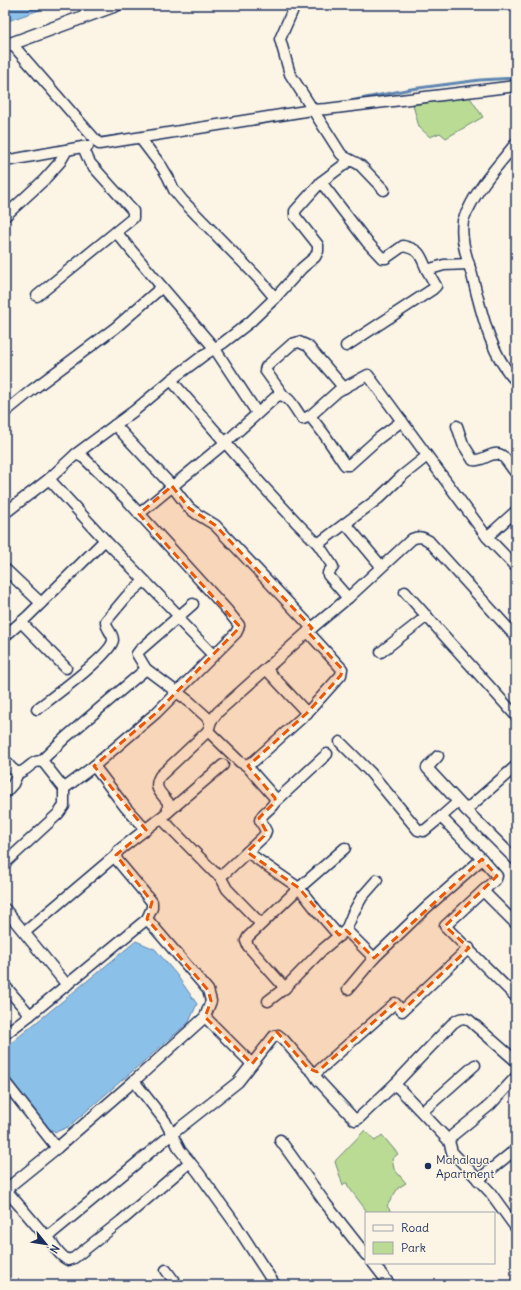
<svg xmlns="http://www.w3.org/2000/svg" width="521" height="1290" viewBox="0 0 521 1290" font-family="Delius,sans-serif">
  <rect width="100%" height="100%" fill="#fcf5e5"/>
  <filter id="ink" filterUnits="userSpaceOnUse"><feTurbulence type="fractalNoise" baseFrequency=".025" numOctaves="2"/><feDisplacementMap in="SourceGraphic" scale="8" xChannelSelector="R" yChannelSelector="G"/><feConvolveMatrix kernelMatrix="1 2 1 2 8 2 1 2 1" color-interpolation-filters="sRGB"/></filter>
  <g filter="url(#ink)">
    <g fill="#badb94" stroke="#6a8579">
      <polygon points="469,96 483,117 446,138 440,133 430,137 419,127 413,105"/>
      <polygon points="365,1130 375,1141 382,1135 398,1154 392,1159 394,1169 406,1183 398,1188 387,1206 392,1213 368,1213 348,1186 347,1183 345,1183 343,1185 335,1162 336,1160"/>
    </g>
    <g fill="#8bc0e8" stroke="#5e86b1">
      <polygon points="5,5 54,5 5,22"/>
      <polygon points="136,941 155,949 176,974 197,1004 189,1022 68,1127 56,1132 40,1124 5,1079 5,1048"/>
    </g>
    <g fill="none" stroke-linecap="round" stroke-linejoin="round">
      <g stroke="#5e86b1" stroke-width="3">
        <polyline points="340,103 411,89 480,80 516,78"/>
        <polyline points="102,138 123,135"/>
        <polyline points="73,144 87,141"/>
      </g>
      <g stroke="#1b2f5e" stroke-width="13">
        <g id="minor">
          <path d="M295,5L280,39L290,74L341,154C348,161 354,160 361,166L384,190"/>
          <polyline points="12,44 99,144 312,110 327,109 516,86"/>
          <path d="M516,143C499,165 480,184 468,210C466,213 464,217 463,221C460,239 467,258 472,275C481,310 490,355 516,381"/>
          <polyline points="5,161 88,146"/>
          <path d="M321,182L367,242L382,258H386L403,246C421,250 420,255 427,270"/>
          <polyline points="5,216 44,180 60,162 67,150"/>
          <polyline points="116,232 162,287"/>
          <polyline points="37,296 133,218 133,211 90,163 83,147"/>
          <polyline points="275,298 302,268 315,257 318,251 318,245 295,216 295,211 321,182 349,161"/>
          <polyline points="346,346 433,289 436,286 427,270 444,265 469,264"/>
          <polyline points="171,380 262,485 298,524 318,544 332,565 333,567 328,573 328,575 348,598"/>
          <polyline points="283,395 265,370 266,367 292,344 299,342 308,346 344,388"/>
          <polyline points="5,412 32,390 115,328 162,287 215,349 257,413"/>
          <polyline points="310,416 338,391 368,375 487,537 516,567"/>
          <polyline points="115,425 172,486 189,508 197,514 215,525 312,628"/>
          <path d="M457,426L463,444L473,460C483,462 492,450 501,455C507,459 511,468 516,473"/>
          <polyline points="76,454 134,411 171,380 204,355 223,343 250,322 275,298 260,280 183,201 174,190 168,177 162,167 140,138"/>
          <polyline points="49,479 105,540"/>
          <path d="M5,513L49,479L76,454L84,458L126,499L227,610L239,625L238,629L236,633L156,713L94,766L66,787L62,786L44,763C32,755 25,779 14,770C10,768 8,763 5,760"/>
          <path d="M139,514L226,442L278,395C291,395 295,411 303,419L310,416L324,434L343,462L345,465H349L379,438L402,421"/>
          <polyline points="346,524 381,566"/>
          <polyline points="487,537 516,511"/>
          <polyline points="318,544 379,498 402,476 427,456"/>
          <polyline points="5,569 41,603"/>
          <polyline points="405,592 516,716"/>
          <polyline points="193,604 140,650 137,654 146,669 190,702 211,721"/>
          <polyline points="177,618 213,655"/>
          <polyline points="21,622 66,668"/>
          <polyline points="5,636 27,617 105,540 179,616"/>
          <polyline points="381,652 427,616"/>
          <polyline points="266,669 307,713"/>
          <path d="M37,709C50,699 112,654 113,640C113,633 105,628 106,621L127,596L144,581"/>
          <polyline points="208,731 240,762 246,765 254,761 307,713 341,675 342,669 308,632"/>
          <polyline points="340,742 370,772 418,830 424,831 441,817 482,859 426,908 374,958 348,989"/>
          <polyline points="438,756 427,768 466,810"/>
          <polyline points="41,761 66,737 146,669"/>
          <polyline points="94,766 126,808 146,830"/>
          <polyline points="516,766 466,810 516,860"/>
          <polyline points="5,793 13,784 18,773"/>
          <polyline points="275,802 327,754"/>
          <polyline points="168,812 223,765"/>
          <polyline points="441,817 458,802"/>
          <path d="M161,818L214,872L220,876L226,872L264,836L266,831L260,820C263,810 275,809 275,798L246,765"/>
          <polyline points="345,848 299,888 248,937 246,941 248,946 285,988 322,950 346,930 353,913 362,897 377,880"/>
          <polyline points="247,852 299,888 318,912 339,936"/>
          <polyline points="482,859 497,876 496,879 483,891"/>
          <polyline points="5,863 58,814 64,806 64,787"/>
          <polyline points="220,876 227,889 261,924"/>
          <polyline points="5,909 67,985"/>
          <path d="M147,919L152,908V902L117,860L116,855L118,851L168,812V802C160,792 153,788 160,776L208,731L211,721L218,712L312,628L348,598L412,539C419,536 423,537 429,541L516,637"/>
          <polyline points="516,924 483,891 445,926 516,997"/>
          <polyline points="346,930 374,958"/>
          <polyline points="25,932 116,855"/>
          <polyline points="5,986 30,1015"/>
          <polyline points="268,1001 285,988"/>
          <polyline points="205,1017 252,1064"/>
          <polyline points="5,1034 30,1015 147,919 208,990 211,1001 205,1017 134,1081"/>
          <path d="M313,1072L318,1080L355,1120L358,1119L395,1084L452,1024C458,1019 463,1016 469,1020L516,1061"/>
          <polyline points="516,1077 490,1105 453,1135 449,1141 452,1152 490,1192 516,1228"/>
          <polyline points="5,1082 57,1148"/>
          <polyline points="395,1084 449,1141"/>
          <polyline points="422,1112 475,1065"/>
          <polyline points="280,1140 326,1204 366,1255"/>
          <polyline points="478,1180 516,1149"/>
          <polyline points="5,1190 57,1148 134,1081 165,1121 180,1150 198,1172 234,1222 275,1285"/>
          <polyline points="6,1190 42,1232 47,1235 52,1233 172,1134 238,1082 274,1036 278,1035 283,1039 308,1068 313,1072 317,1072 395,1003 402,1011 469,948"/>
          <path d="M47,1235C53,1244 58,1255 68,1260L74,1258L121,1221L190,1162"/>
          <polyline points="373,1263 390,1285"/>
          <polyline points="166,1270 177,1285"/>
        </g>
      </g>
      <g stroke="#1b2f5e" stroke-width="15">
        <polyline id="tertiary" points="5,46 116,5"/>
      </g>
      <use href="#minor" stroke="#fcf5e5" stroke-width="10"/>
      <use href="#tertiary" stroke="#fcf5e5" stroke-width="12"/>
    </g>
  </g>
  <path fill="#e8590c" fill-opacity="0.2" stroke="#e8590c" stroke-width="3" stroke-dasharray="8 5" stroke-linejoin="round" d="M172,486L189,508L215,525L312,628L308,632L342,669L341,675L307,713L248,766L275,798V802L259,818L266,831L264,836L247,852L299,888L339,935L346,930L374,958L482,859L497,876L445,926L469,948L402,1011L395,1003L317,1072L308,1068L277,1032L252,1064L205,1017L211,1001L208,990L147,919L152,902L116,855L146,830L94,766L156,713L240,627L139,514Z"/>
  <circle fill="#1b2f5e" stroke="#fcf5e5" stroke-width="1.5" cx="428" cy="1166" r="4"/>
  <g text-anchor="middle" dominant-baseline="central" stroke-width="3" stroke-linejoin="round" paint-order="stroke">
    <g font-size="12" fill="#1b2f5e" stroke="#fcf5e5" text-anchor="start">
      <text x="436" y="1159">Mahalaya<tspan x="436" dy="14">Apartment</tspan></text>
    </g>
  </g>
  <rect width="521" height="1290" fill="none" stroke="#fcf5e5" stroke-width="20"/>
  <rect x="10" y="10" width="501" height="1270" fill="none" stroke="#1b2f5e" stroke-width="1.5" filter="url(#ink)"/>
  <rect x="365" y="1212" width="130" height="52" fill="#fcf5e5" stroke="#a2a6af"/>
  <rect x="373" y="1225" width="20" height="6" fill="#fcf5e5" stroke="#a2a6af"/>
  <text x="401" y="1232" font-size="12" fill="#1b2f5e">Road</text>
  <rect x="373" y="1242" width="20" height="12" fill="#badb94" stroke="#a2a6af"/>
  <text x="401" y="1252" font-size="12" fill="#1b2f5e">Park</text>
  <g transform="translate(46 1244) rotate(120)" stroke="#fcf5e5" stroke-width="3" paint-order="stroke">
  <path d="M0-3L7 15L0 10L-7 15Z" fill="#1b2f5e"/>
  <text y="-6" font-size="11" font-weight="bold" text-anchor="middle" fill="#1b2f5e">N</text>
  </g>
</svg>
